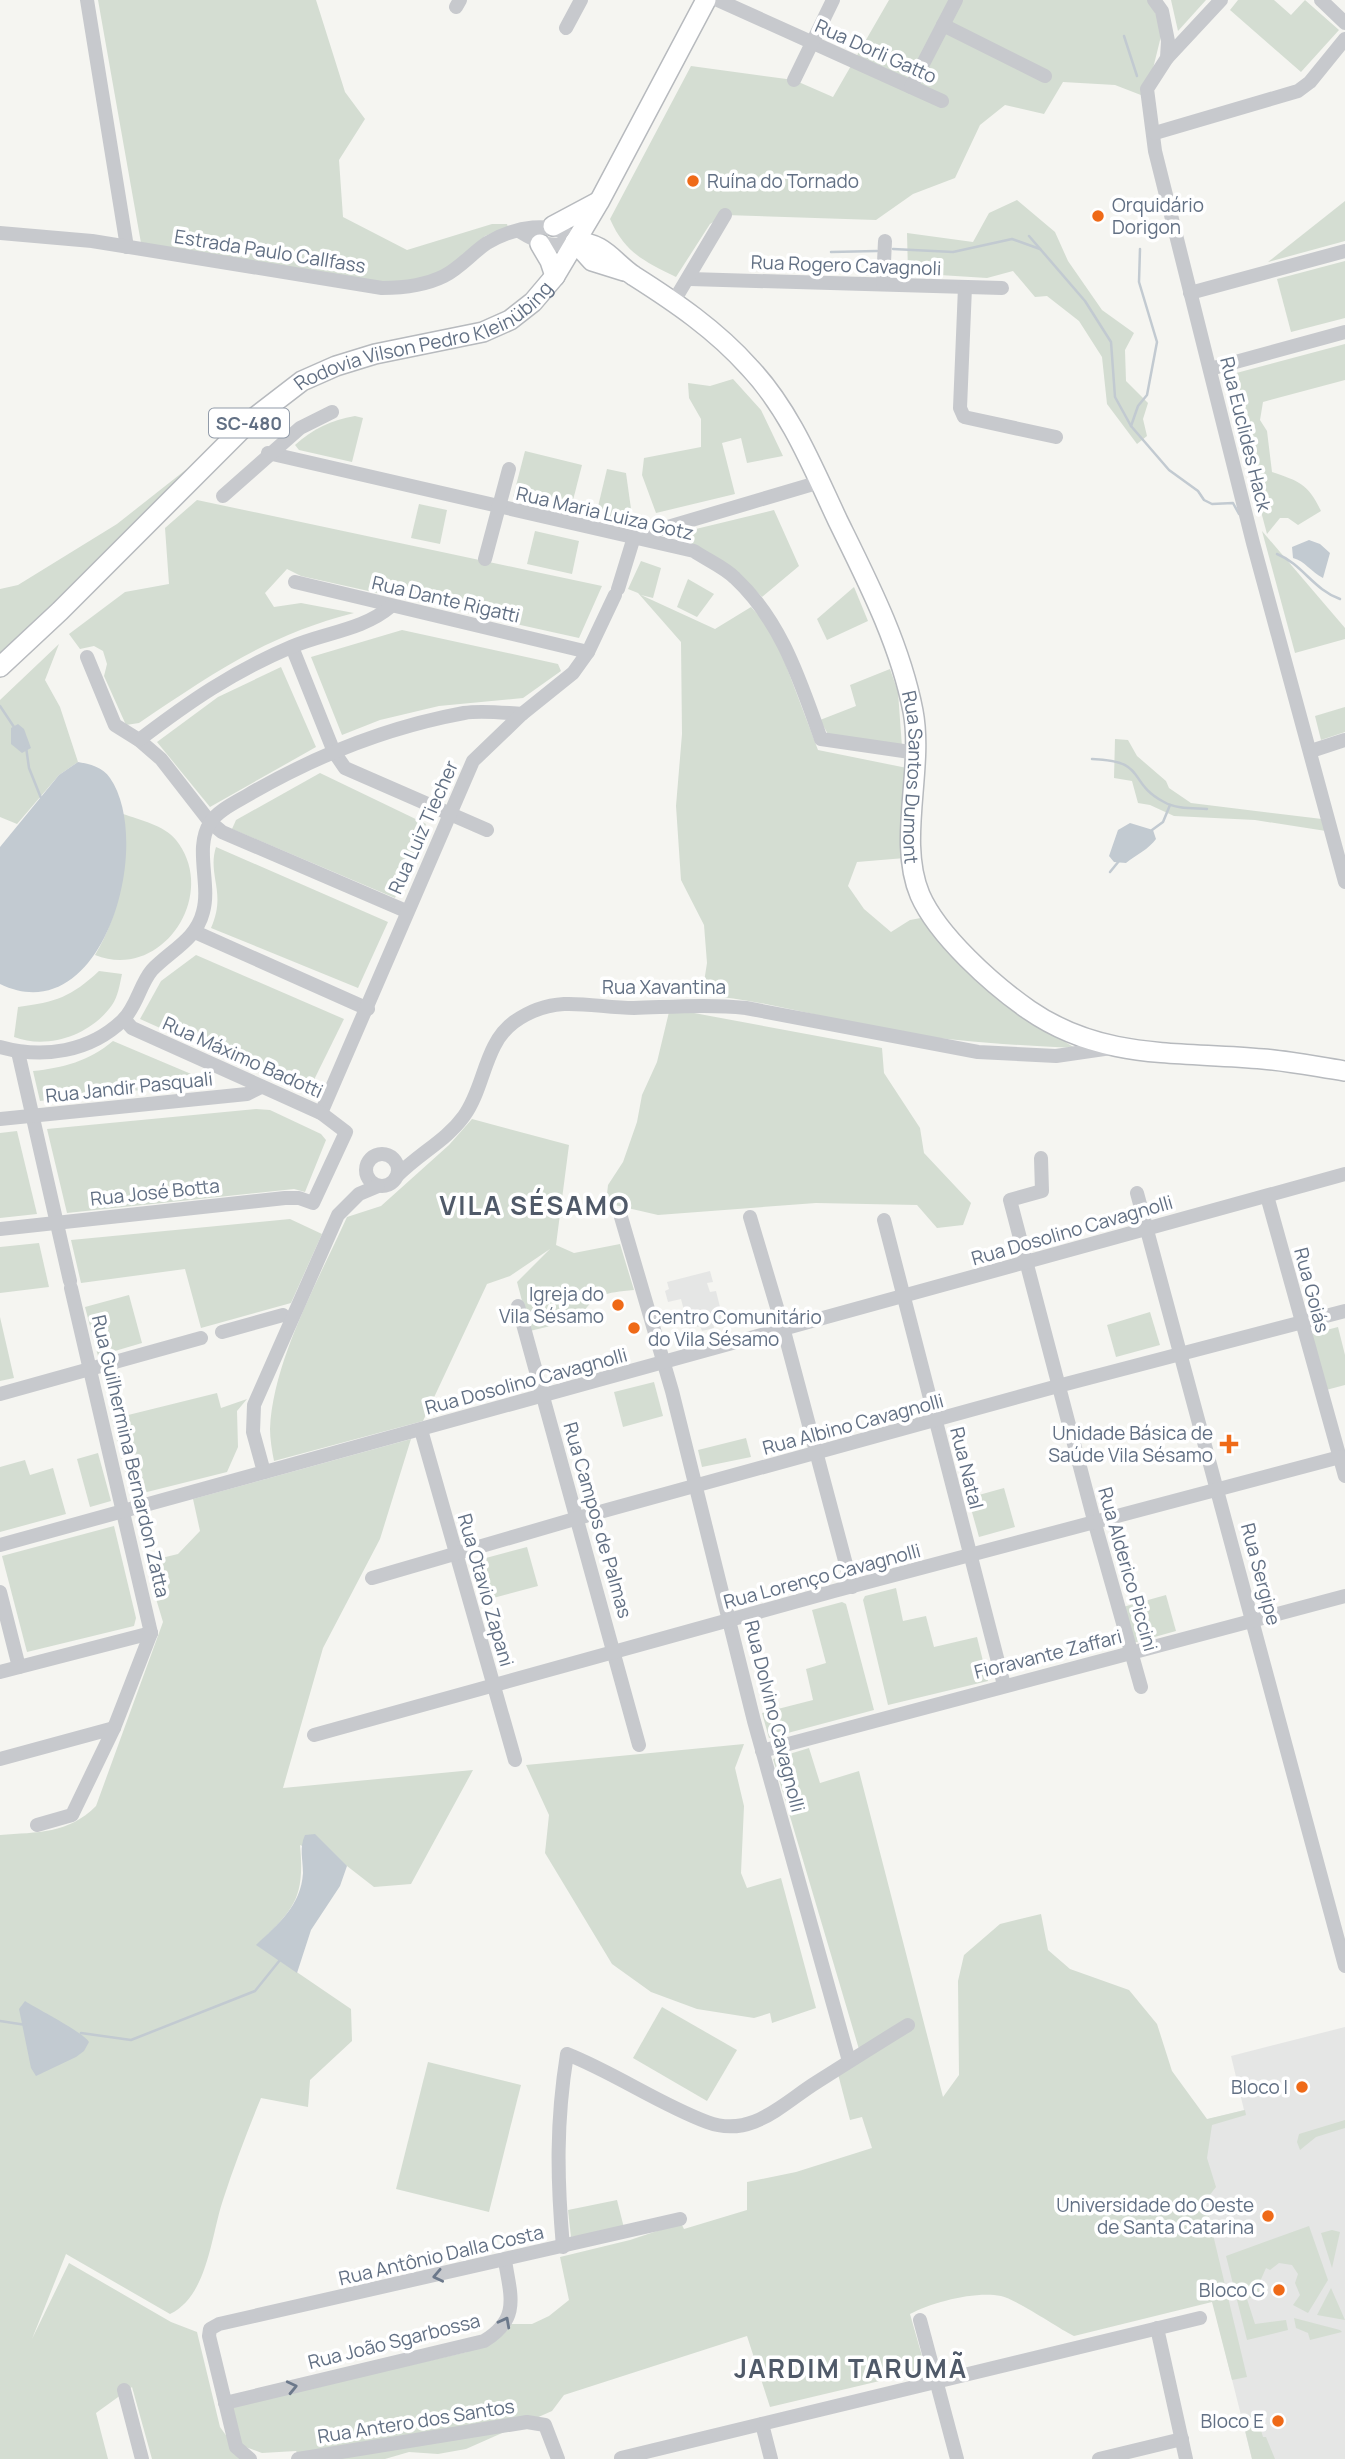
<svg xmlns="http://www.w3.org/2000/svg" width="1345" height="2459" viewBox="0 0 1345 2459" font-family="Manrope,sans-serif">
  <rect width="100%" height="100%" fill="#f5f5f1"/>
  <g fill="#e5e6e5">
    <polygon points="710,1271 713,1282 707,1283 710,1292 716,1291 723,1319 713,1322 714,1328 702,1331 700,1326 689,1329 681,1299 668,1302 665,1291 669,1289 667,1282"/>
    <polygon points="1345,2027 1345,2459 1252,2459 1169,2129 1244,2110 1231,2056"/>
  </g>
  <g fill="#d4ddd2">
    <polygon points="98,0 316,0 345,92 365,119 339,160 343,217 407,250 492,224 507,224 508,227 485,236 445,272 403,283 365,280 141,243"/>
    <path d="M889,0H1149L1163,28L1146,97L1115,85L1063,82L1044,114L1005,105L980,125L955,178L913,194L876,220L725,215L710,224L676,277C644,261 625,253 610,219L691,66L794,80L833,97Z"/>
    <polygon points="1171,0 1206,0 1178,31"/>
    <polygon points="1238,0 1274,0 1291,15 1305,0 1339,30 1301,72 1230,10"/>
    <polygon points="1017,200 1055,232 1068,261 1102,310 1134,333 1125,350 1126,381 1148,403 1143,419 1147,436 1137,444 1107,404 1102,357 1079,321 1047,296 1035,297 1013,271 987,278 908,273 907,233 973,242 989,213"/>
    <polygon points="1345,201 1345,241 1268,262"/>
    <polygon points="1345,261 1345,318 1291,332 1277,279"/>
    <path d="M1345,344V380L1263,402L1260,420L1267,431L1272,472C1298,481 1308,483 1321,511L1298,525L1288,518H1280L1267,534L1225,376Z"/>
    <polygon points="733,379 761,410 783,456 747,463 741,438 722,443 735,494 656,513 642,475 644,458 701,447 701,419 689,398 688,383 710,386"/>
    <path d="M355,416L363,418L352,462L299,450L295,445C313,429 331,420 355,416Z"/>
    <polygon points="525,451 582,465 570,512 513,497"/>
    <polygon points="202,457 0,657 0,589 18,585 117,524"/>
    <polygon points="607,469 626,473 633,523 596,515"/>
    <path d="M197,500L602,586L579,638L301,576L287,569L265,593L274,607L301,603L354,613C267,635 212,674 139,723L126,725L104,676L107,664L103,651L94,646L80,649L69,634L125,592L169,584L165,528Z"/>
    <polygon points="419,504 447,510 440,544 411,538"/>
    <path d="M774,510L799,566L762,597C736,569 707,549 671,535Z"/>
    <polygon points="535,531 579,541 572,574 527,564"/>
    <polygon points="1262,531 1345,628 1345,639 1295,653"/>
    <path d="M641,561L661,568L653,598L641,595L715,629L751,607L773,631L818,750L907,768L905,858L857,862L848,886L864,909L891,932L910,920L926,917L1046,1030L1075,1048C1015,1045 956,1042 898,1032C832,1021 768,1000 702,995L707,963L704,925L681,880L676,806L682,734L681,642L638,593L628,589Z"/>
    <polygon points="688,579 714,594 697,617 677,607"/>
    <polygon points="854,587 868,621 827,640 817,619"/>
    <polygon points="402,630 558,664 561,671 523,698 439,706 380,720 342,735 311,657"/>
    <polygon points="59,644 45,680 60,707 78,762 59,775 17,824 0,817 0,700"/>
    <polygon points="281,667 316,747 210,807 157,742 218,697"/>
    <polygon points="890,669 898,692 902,747 829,736 820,720 856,706 850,685"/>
    <polygon points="1345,707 1345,732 1321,740 1315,716"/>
    <polygon points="1115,739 1128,740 1137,756 1166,781 1169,788 1191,803 1322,819 1326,831 1255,820 1174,816 1150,805 1138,803 1132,781 1114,778"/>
    <polygon points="320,773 426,824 395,898 232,829 236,820"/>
    <path d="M123,814C140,820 164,825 176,840C220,895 161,982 95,955C120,914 129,862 123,814Z"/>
    <path d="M216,847L388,922L358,988L211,928C227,892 207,876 216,847Z"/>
    <polygon points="196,955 344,1019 307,1094 140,1019 161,981"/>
    <path d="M99,971L122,974C120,983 118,997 112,1005C91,1035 48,1050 14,1037L18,1007C56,1002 71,997 99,971Z"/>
    <polygon points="669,1012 694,1013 882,1048 884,1073 920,1128 924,1153 971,1203 963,1225 937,1228 917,1205 816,1203 658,1215 606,1203 608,1185 623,1162 637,1122 642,1095 657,1062"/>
    <path d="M113,1041L203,1079L206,1083L40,1101L33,1071C63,1068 89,1061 113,1041Z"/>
    <polygon points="256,1109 270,1110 321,1134 326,1140 305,1192 294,1189 67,1213 47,1129"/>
    <path d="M472,1119L569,1145L556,1245L574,1253L620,1244L634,1290C605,1293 594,1293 579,1319L530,1331L517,1282L550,1249L510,1276L487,1284L423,1421L274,1461C272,1451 270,1439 270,1429C273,1360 319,1279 347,1217L381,1206L449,1145Z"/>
    <polygon points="17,1131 37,1214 0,1218 0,1133"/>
    <polygon points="290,1219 322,1234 291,1303 201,1328 185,1269 81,1283 71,1240"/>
    <polygon points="39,1243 49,1287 0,1293 0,1247"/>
    <polygon points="129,1295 142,1343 98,1356 85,1307"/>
    <polygon points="1150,1312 1160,1345 1116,1357 1107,1325"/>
    <polygon points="0,1317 14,1378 0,1381"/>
    <polygon points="1338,1327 1345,1355 1345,1385 1326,1390 1311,1334"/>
    <polygon points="654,1382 663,1416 623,1427 614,1392"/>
    <polygon points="217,1393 221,1408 247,1399 237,1411 238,1447 227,1472 131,1496 112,1419"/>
    <polygon points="746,1438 751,1457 702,1467 698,1450"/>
    <path d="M411,1439L380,1539L323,1648L283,1788L473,1770L411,1884L374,1887L347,1866L300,1845C305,1899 294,1909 257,1945L351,2009L352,2041L310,2080L308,2107L261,2098C247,2132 234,2166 223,2200C211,2235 208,2296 170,2314L66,2254L32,2339L69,2263L171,2322L197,2332L220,2427L243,2459H152L132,2387L96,2413L108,2459H0V1835C38,1832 68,1834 96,1806L163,1622L145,1562L178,1554L200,1531L193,1499Z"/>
    <polygon points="98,1453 111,1501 90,1507 77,1459"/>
    <polygon points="25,1460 30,1475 53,1468 66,1514 0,1532 0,1467"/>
    <polygon points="1004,1488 1015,1527 979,1537 968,1498"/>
    <polygon points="114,1526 136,1618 134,1626 27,1652 2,1556"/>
    <polygon points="527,1547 538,1586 482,1601 471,1562"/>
    <polygon points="896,1588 903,1621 926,1616 934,1647 977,1637 988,1681 888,1705 863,1600 865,1596"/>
    <polygon points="1166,1595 1176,1631 1133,1643 1123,1607"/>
    <polygon points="842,1602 846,1604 874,1710 769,1738 762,1713 813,1700 806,1669 826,1663 812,1610"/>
    <polygon points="744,1744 735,1768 744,1806 741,1873 747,1888 781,1878 816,2008 772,2023 770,2013 754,2018 697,2009 651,1992 612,1964 545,1853 549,1815 526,1765"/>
    <path d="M809,1748L820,1783L859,1771L943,2097L959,2075L958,1981L964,1955L1000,1924L1041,1914L1048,1950L1070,1969L1129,1990L1157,2024L1172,2071L1207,2119L1245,2110L1246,2115L1212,2125L1207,2158L1216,2187L1205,2201L1247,2377L1232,2380L1212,2302L1074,2336C1058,2328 1016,2299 1001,2296C975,2291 933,2302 910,2314L926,2370L770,2407L747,2336L564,2395L552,2411L466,2449L438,2454L409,2452L385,2459H301L296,2451L262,2453L240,2445L224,2408L467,2352L508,2324H532L549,2316L569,2300L560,2257L630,2240L681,2223L684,2229L747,2210V2182L796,2172L872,2148L862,2117L850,2120L838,2074L861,2056L773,1759Z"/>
    <polygon points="662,2007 737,2050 707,2101 633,2058"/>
    <polygon points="428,2062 521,2085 489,2212 396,2189"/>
    <polygon points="1345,2120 1345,2128 1316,2137 1300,2150 1297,2142 1299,2134"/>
    <polygon points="617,2200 624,2228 571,2237 568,2210"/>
    <polygon points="1309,2226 1328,2280 1308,2313 1293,2305 1300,2295 1295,2283 1298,2274 1292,2265 1279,2263 1270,2270 1266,2268 1258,2286 1260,2295 1247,2299 1255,2324 1286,2320 1288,2330 1247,2340 1226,2256"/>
    <polygon points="1332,2230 1340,2232 1332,2268 1321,2233"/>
    <polygon points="1331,2288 1345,2320 1317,2315"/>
    <polygon points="1294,2318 1340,2330 1342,2332 1310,2340 1308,2333 1296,2328"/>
    <polygon points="1256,2414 1263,2437 1266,2437 1275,2459 1252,2459 1242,2418"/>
  </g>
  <g fill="#c2cad1">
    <path d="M1309,540L1320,544L1330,553L1323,578C1311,572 1305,561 1293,558L1292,547Z"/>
    <polygon points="18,724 24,729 31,748 22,753 11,744 11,728"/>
    <path d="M78,762C90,764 103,767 110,778C155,843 103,1034 0,984V847L59,775Z"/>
    <path d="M1130,823L1153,830L1156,839C1149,849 1136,855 1126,863L1114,862L1109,856L1118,830Z"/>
    <path d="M315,1834L347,1866L340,1886L311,1930L297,1973L256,1945C278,1924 301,1906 303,1873C303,1859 299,1848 305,1835Z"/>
    <path d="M25,2001C39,2010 83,2032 89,2042L84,2051L76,2057L36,2076L31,2068L19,2009Z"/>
  </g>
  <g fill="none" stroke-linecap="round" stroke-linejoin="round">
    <g stroke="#c2cad1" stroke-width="2.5">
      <polyline points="1124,36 1137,76"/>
      <polyline points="1029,236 1085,301 1111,342 1115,397 1131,426 1169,470 1198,491 1204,500 1212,504 1233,503 1239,514"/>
      <polyline points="893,249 953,252 1012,239 1040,249"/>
      <polyline points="831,252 877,251"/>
      <polyline points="1131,426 1138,406 1147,395 1157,342 1139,282 1140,249"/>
      <path d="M1277,554C1302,564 1314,590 1340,599"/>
      <polyline points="0,706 14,727"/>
      <polyline points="26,747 29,768 41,798"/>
      <path d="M1092,759C1149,761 1126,782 1164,802C1176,809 1194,808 1207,809"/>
      <polyline points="1152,830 1163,822 1170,805"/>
      <polyline points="1110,872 1119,861"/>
      <polyline points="0,2021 26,2025"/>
      <polyline points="81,2033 131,2040 255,1991 280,1960"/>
    </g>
    <g stroke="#b7babe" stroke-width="22">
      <g id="major">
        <polyline points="553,226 598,202"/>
        <path id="s1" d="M575,242C604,242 613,262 634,276C675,302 716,330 749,367C790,410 813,468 838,521C868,582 900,644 913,711C924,769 897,841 920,895C938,936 993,985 1029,1010C1103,1061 1179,1051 1263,1059C1290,1061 1318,1067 1345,1071"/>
        <polyline points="575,242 592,261 624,271"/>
        <polyline points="540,244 550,261 555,276"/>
        <path id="s2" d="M0,667L60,611L250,421L302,381L336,366L375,354L483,332L510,320L533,302L555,276L599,202L706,0"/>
      </g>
    </g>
    <g stroke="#c7c9cd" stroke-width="14">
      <polyline points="87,0 127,247"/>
      <polyline points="718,0 942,101"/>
      <polyline points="1154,0 1162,11 1168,41 1167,58 1147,89 1155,151 1253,543 1345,882"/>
      <polyline points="1321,0 1345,23"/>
      <polyline points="456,7 460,0"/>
      <polyline points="943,25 1045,76"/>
      <polyline points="566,28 581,0"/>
      <polyline points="1167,58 1221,0"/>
      <polyline points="794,80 833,0"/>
      <polyline points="911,87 956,0"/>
      <polyline points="1155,133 1298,91 1310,82 1345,39"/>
      <path d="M0,233L92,241L382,288C403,288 424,286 444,276C460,268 472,253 487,243C513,228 554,217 575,242C551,248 540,244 519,231"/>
      <polyline points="690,279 1002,288"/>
      <polyline points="883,284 885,241"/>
      <polyline points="965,287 960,408 964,417 1056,437"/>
      <polyline points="1190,293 1345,251"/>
      <polyline points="674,301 725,215"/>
      <polyline points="1210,369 1345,332"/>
      <path d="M268,453L694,551C707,560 724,567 735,578C782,622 800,681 821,739L917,753"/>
      <polyline points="223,496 300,428 332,412"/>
      <polyline points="485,559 509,469"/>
      <polyline points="295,582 588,652"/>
      <polyline points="618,589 634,537 820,482"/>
      <polyline points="292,647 334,752 345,768 487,830"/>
      <polyline points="87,657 115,725 139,740 161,759 210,822 222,832 406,911"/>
      <path d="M139,740C189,702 232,672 291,647C323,633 363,630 390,607"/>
      <polyline points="1311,751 1345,740"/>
      <polyline points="195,932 368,1009"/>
      <path d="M0,1047C43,1059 90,1052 123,1020C137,1006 140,984 152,970C171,950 196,940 203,912C211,884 194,848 210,823C217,811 236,802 248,795C315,756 388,727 464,713C482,710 504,713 522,714"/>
      <polyline points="18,1052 70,1281"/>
      <polyline points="321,1113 473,761 522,714 573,673 588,652 615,595"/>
      <polyline points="0,1119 247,1094 261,1087"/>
      <circle cx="382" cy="1170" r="16"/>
      <polyline points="1041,1158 1042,1191 1010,1200 1095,1524 1141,1687"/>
      <path d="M397,1176C418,1154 446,1141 464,1116C485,1087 484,1044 514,1022C528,1012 546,1005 564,1004C587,1003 610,1008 634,1008C672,1007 708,1004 746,1008L978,1052L1056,1056L1111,1048"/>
      <polyline points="1137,1193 1345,1966"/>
      <polyline points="1267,1196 1345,1476"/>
      <polyline points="621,1217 672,1391 754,1721 849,2061"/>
      <polyline points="750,1217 784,1331 852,1587"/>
      <polyline points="884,1220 1004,1685"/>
      <polyline points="0,1229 285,1198 299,1198 313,1203 346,1132 321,1113 132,1028 124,1019"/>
      <polyline points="71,1288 151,1633"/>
      <polyline points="518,1306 639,1745"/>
      <polyline points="222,1332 283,1315"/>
      <polyline points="0,1394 201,1338"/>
      <polyline points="421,1430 515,1760"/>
      <polyline points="264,1472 253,1432 254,1405 338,1215 359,1194 378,1186"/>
      <polyline points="0,1545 1345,1174"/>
      <polyline points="372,1578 578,1518 1058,1386 1345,1311"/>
      <polyline points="0,1592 19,1667"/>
      <polyline points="0,1672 151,1633"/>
      <polyline points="314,1735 834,1591 1340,1457"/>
      <polyline points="762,1751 1345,1596"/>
      <polyline points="0,1759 114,1728"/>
      <polyline points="37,1825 72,1815 114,1728 151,1633"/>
      <path d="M563,2247C557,2179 556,2122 567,2054C615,2073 659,2104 707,2122C752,2139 783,2103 817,2082C847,2063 877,2044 908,2025"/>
      <polyline points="920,2320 957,2459"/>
      <polyline points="1157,2328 1186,2459"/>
      <polyline points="124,2390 142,2459"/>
      <path d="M225,2403L484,2341C520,2319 511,2297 505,2261"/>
      <polyline points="762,2424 771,2459"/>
      <polyline points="621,2458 1200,2318"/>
      <polyline points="250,2459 236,2447 209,2336 210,2329 219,2324 680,2219"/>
      <polyline points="298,2459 527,2422 545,2425 558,2459"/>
      <polyline points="1099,2459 1182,2439"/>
    </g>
    <use href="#major" stroke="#fff" stroke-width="19"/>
  </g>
  <defs><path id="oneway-chevron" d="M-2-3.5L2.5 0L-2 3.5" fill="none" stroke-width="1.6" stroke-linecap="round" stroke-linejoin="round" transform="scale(1.75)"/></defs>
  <g stroke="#6c798b">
    <use href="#oneway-chevron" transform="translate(438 2276) rotate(168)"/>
    <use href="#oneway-chevron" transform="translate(505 2322) rotate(-62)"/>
    <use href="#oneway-chevron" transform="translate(292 2387) rotate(-13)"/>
  </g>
  <g fill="#ef6a18" stroke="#fff" stroke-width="2.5">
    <circle cx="693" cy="181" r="7"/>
    <circle cx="1098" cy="216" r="7"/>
    <circle cx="618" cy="1305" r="7"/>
    <circle cx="634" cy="1328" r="7"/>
    <path d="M1225.5 1433.5h7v7h7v7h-7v7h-7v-7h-7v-7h7z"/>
    <circle cx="1302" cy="2087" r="7"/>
    <circle cx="1268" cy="2216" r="7"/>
    <circle cx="1279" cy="2290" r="7"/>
    <circle cx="1278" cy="2421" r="7"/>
  </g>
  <g text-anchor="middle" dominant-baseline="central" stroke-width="7" stroke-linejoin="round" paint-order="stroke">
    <rect fill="#fff" stroke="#919ba9" stroke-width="2" x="209" y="408.5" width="80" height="29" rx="5"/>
    <g font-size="18" font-weight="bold" fill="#627084">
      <text x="249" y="423">SC-480</text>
    </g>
    <g font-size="19" fill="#627084" stroke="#fff">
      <text transform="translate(876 51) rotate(24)">Rua Dorli Gatto</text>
      <text transform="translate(270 251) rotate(9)">Estrada Paulo Callfass</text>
      <text transform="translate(846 265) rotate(2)">Rua Rogero Cavagnoli</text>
      <text stroke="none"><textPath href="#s2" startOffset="548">Rodovia Vilson Pedro Kleinübing</textPath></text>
      <text transform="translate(1246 434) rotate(76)">Rua Euclides Hack</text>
      <text transform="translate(605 513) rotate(13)">Rua Maria Luiza Gotz</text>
      <text transform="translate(446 599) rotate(13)">Rua Dante Rigatti</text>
      <text stroke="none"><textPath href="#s1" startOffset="667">Rua Santos Dumont</textPath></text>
      <text transform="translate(423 827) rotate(-66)">Rua Luiz Tiecher</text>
      <text x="664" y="987">Rua Xavantina</text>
      <text transform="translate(243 1057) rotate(24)">Rua Máximo Badotti</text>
      <text transform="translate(129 1087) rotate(-6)">Rua Jandir Pasquali</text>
      <text transform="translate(155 1192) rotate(-6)">Rua José Botta</text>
      <text transform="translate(1072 1230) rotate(-16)">Rua Dosolino Cavagnolli</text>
      <text transform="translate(1312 1290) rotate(75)">Rua Goiás</text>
      <text transform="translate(526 1381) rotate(-15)">Rua Dosolino Cavagnolli</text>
      <text transform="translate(853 1424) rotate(-15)">Rua Albino Cavagnolli</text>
      <text transform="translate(131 1456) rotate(77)">Rua Guilhermina Bernardon Zatta</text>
      <text transform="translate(967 1468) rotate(76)">Rua Natal</text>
      <text transform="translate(598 1520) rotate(74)">Rua Campos de Palmas</text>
      <text transform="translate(1128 1569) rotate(74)">Rua Alderico Piccini</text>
      <text transform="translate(1261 1574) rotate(75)">Rua Sergipe</text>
      <text transform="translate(822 1576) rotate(-15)">Rua Lorenço Cavagnolli</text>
      <text transform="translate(486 1590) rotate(74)">Rua Otavio Zapani</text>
      <text transform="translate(1048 1654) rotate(-14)">Fioravante Zaffari</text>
      <text transform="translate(775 1716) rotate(76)">Rua Dolvino Cavagnolli</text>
      <text transform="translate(441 2255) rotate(-13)">Rua Antônio Dalla Costa</text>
      <text transform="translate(394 2341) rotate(-14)">Rua João Sgarbossa</text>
      <text transform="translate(416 2421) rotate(-9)">Rua Antero dos Santos</text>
    </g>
    <g font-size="19" fill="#627084" stroke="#fff" text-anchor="end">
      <text x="707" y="181" text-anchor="start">Ruína do Tornado</text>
      <text x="1112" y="205" text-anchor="start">Orquidário<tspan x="1112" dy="22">Dorigon</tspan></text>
      <text x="604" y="1294">Igreja do<tspan x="604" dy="22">Vila Sésamo</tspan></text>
      <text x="648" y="1317" text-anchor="start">Centro Comunitário<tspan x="648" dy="22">do Vila Sésamo</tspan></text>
      <text x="1213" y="1433">Unidade Básica de<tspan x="1213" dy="22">Saúde Vila Sésamo</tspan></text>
      <text x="1288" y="2087">Bloco I</text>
      <text x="1254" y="2205">Universidade do Oeste<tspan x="1254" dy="22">de Santa Catarina</tspan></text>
      <text x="1265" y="2290">Bloco C</text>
      <text x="1264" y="2421">Bloco E</text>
    </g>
    <g font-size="26" font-weight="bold" letter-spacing="2" fill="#505a69" stroke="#fff">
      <text x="535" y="1205">VILA SÉSAMO</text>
      <text x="851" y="2368">JARDIM TARUMÃ</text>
    </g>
  </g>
</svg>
